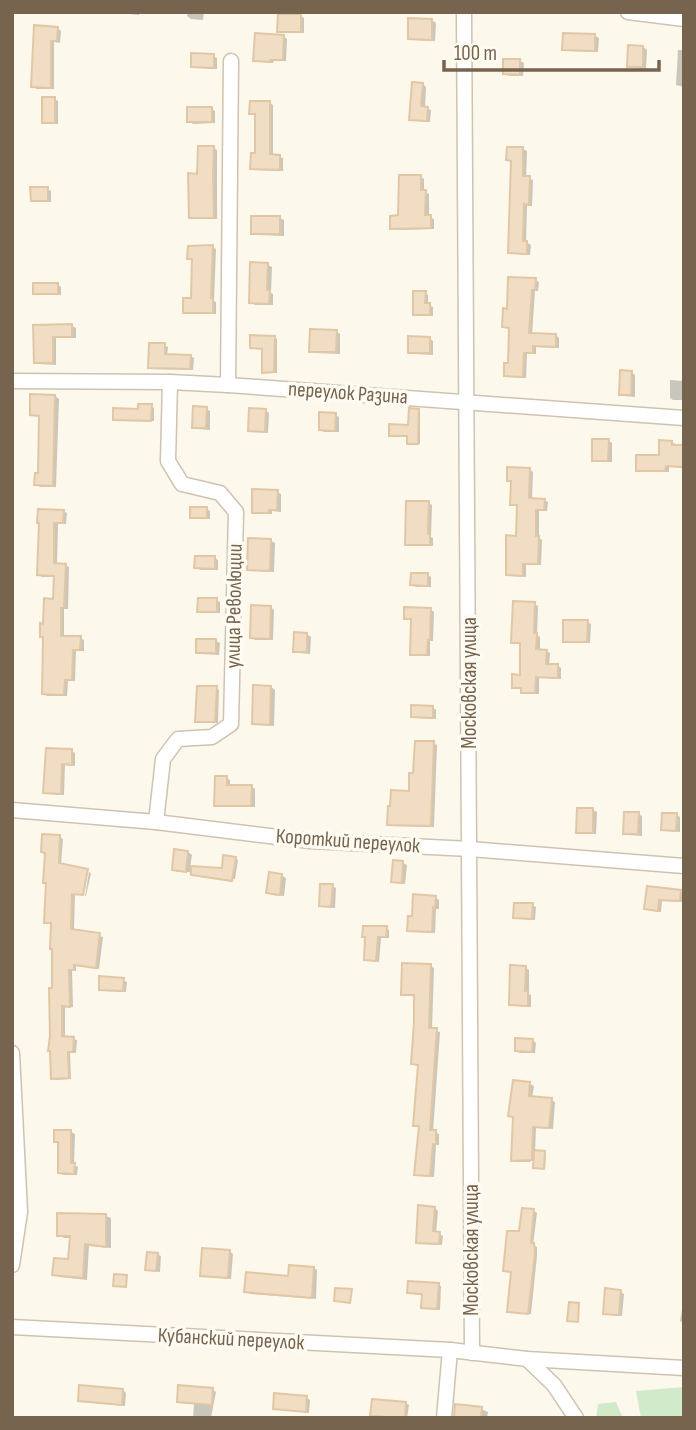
<svg xmlns="http://www.w3.org/2000/svg" width="696" height="1430" viewBox="0 0 696 1430" font-family="'Sofia Sans Condensed',sans-serif">
  <rect width="100%" height="100%" fill="#fcf8ec"/>
  <g fill="#d1eaca">
    <polygon points="684,1387 684,1418 641,1418 636,1391"/>
    <polygon points="616,1402 623,1418 596,1418 598,1404"/>
  </g>
  <g fill="#0003">
    <polygon points="126,12 139,12 139,15 129,14"/>
    <polygon points="188,12 204,12 203,20 191,19 187,16"/>
    <polygon points="301,16 304,18 304,33 282,33 279,31"/>
    <polygon points="432,20 436,23 435,41 413,40 410,38"/>
    <polygon points="36,27 57,28 61,31 60,43 54,42 54,89 37,89 33,86"/>
    <polygon points="283,36 287,39 286,61 274,61 273,63 259,62 255,60"/>
    <polygon points="595,36 599,38 598,52 568,51 564,49"/>
    <polygon points="643,47 647,50 646,69 633,68 629,66"/>
    <polygon points="678,50 684,50 684,87 676,85"/>
    <polygon points="213,56 217,58 217,69 197,68 193,66"/>
    <polygon points="520,61 524,63 523,76 509,76 505,73"/>
    <polygon points="423,84 426,87 425,108 431,110 430,122 415,121 411,119"/>
    <polygon points="55,99 58,101 58,124 47,124 44,122"/>
    <polygon points="270,103 273,105 273,156 283,158 283,171 256,170 252,168 256,155 256,115 251,113"/>
    <polygon points="211,109 215,111 215,123 193,124 189,121"/>
    <polygon points="214,148 217,150 217,219 194,219 191,217 198,175"/>
    <polygon points="523,149 527,151 526,178 533,180 532,206 527,206 526,242 531,245 530,255 514,254 510,252"/>
    <polygon points="421,177 424,179 424,192 429,194 429,217 434,219 434,229 396,230 392,228 400,217"/>
    <polygon points="47,189 51,191 51,202 36,202 32,200"/>
    <polygon points="280,218 284,220 284,236 257,235 253,233"/>
    <polygon points="212,247 216,249 214,301 216,302 216,314 188,314 185,312 193,300 194,261 189,258"/>
    <polygon points="268,265 272,267 271,293 273,294 273,305 255,305 251,302"/>
    <polygon points="535,280 539,282 538,291 535,291 532,335 556,335 559,338 559,348 536,347 536,354 527,354 526,378 509,377 506,375 510,365 511,328 504,326 508,311"/>
    <polygon points="58,285 61,287 61,295 39,295 35,293"/>
    <polygon points="425,293 428,295 428,305 433,307 433,316 418,316 414,314"/>
    <polygon points="72,326 76,328 76,338 56,338 56,365 39,364 36,362 36,337"/>
    <polygon points="336,331 340,334 340,354 315,353 311,351"/>
    <polygon points="274,337 277,339 277,373 267,373 264,372 264,349 255,349 252,347"/>
    <polygon points="430,339 433,341 433,355 413,354 410,352"/>
    <polygon points="164,345 168,347 167,356 190,356 194,358 193,370 153,369 150,367"/>
    <polygon points="631,372 635,375 635,397 624,396 620,394"/>
    <polygon points="670,380 684,381 684,400 673,400 670,398"/>
    <polygon points="32,396 55,396 59,399 56,487 40,487 36,484 40,475 41,417 31,414"/>
    <polygon points="151,406 154,408 154,421 118,421 115,419"/>
    <polygon points="206,409 210,411 210,430 197,429 194,427"/>
    <polygon points="265,410 269,413 268,433 253,432 249,430"/>
    <polygon points="418,410 420,412 420,444 409,443 409,437 390,435 410,427"/>
    <polygon points="335,415 339,417 339,432 324,432 320,429"/>
    <polygon points="609,441 612,443 612,462 597,462 593,460"/>
    <polygon points="672,442 675,444 675,447 684,447 684,468 669,467 669,472 641,472 638,470 660,457"/>
    <polygon points="530,470 533,472 532,500 544,500 548,502 547,511 539,511 539,538 542,540 541,565 526,565 526,577 511,576 507,574 518,537 519,506 511,504 512,482 508,480"/>
    <polygon points="277,492 281,494 281,512 272,511 272,514 257,514 253,512"/>
    <polygon points="429,503 432,505 431,537 433,538 433,546 411,546 407,544"/>
    <polygon points="207,509 210,511 210,519 195,519 191,517"/>
    <polygon points="63,511 67,513 66,524 58,524 57,565 65,565 69,567 68,609 64,609 64,638 80,638 84,640 84,651 76,651 75,681 68,681 67,696 47,696 44,693 45,625 55,600 55,577 42,577 39,575 41,523"/>
    <polygon points="271,541 275,543 274,572 252,571 248,569"/>
    <polygon points="215,558 218,560 218,570 200,570 196,567"/>
    <polygon points="428,575 431,577 431,587 416,587 412,584"/>
    <polygon points="216,600 220,602 220,613 203,613 199,611"/>
    <polygon points="534,604 538,606 537,635 540,637 540,651 546,651 550,653 549,665 558,666 561,668 561,679 539,678 539,694 526,694 523,692 523,689 513,687 521,677 522,644 513,642"/>
    <polygon points="270,607 274,610 273,640 255,640 251,637"/>
    <polygon points="431,610 434,612 433,641 430,641 430,656 415,656 411,654 412,620 406,618"/>
    <polygon points="587,622 591,624 590,643 568,643 564,641"/>
    <polygon points="307,634 311,637 310,654 299,653 295,651"/>
    <polygon points="216,641 220,643 219,655 201,654 198,652"/>
    <polygon points="271,687 275,690 274,726 257,725 253,723"/>
    <polygon points="216,688 219,690 218,723 200,723 197,721"/>
    <polygon points="432,707 436,710 436,719 416,718 413,716"/>
    <polygon points="433,743 437,745 434,827 392,826 389,824 411,792 415,775"/>
    <polygon points="72,751 75,753 75,766 65,765 64,795 48,794 45,792 45,783"/>
    <polygon points="226,778 230,780 230,787 252,787 255,789 255,807 219,807 216,805"/>
    <polygon points="579,809 593,810 597,812 596,834 581,834 578,832"/>
    <polygon points="638,814 642,816 642,836 628,835 625,833"/>
    <polygon points="676,815 680,817 680,832 667,831 663,829"/>
    <polygon points="60,837 63,839 61,865 86,870 81,895 75,894 74,931 103,937 99,969 76,965 76,971 72,971 73,1007 65,1007 65,1038 77,1040 76,1053 70,1052 71,1079 56,1080 53,1078 53,924 46,922"/>
    <polygon points="188,852 192,855 190,868 223,870 235,858 238,860 235,879 193,874 189,872 177,872 174,869"/>
    <polygon points="403,863 407,865 405,884 396,883 393,881"/>
    <polygon points="89,872 91,873 86,896 85,896"/>
    <polygon points="282,876 286,878 284,896 272,895 268,892"/>
    <polygon points="332,886 336,888 335,908 324,907 320,905"/>
    <polygon points="648,888 680,892 683,893 683,902 662,901 661,912 649,910 646,909"/>
    <polygon points="436,898 439,900 439,909 436,909 435,933 413,932 409,930 413,918"/>
    <polygon points="532,905 536,907 535,920 519,919 515,917"/>
    <polygon points="386,928 389,930 389,938 381,938 379,962 365,959 367,938"/>
    <polygon points="430,966 434,968 432,1030 440,1032 433,1132 439,1134 439,1145 436,1145 434,1177 419,1176 416,1174 421,1127 415,1125 419,1065 413,1063 415,996 406,996 403,994"/>
    <polygon points="525,967 529,970 529,994 531,995 531,1007 515,1006 511,1004"/>
    <polygon points="123,980 127,982 126,992 104,991 100,989"/>
    <polygon points="532,1040 536,1043 535,1053 520,1053 516,1050"/>
    <polygon points="530,1084 534,1086 532,1098 552,1100 555,1102 553,1129 536,1128 535,1152 546,1153 545,1169 536,1168 535,1160 525,1154 523,1157 531,1162 517,1162 513,1160 515,1118 510,1116"/>
    <polygon points="71,1132 75,1134 74,1165 78,1167 77,1175 63,1175 60,1172 60,1144 56,1141"/>
    <polygon points="435,1208 438,1211 436,1233 443,1236 442,1245 421,1244 418,1242"/>
    <polygon points="534,1211 537,1213 533,1245 537,1247 537,1256 531,1314 512,1313 509,1311 513,1273 505,1271 521,1233"/>
    <polygon points="106,1216 111,1218 111,1248 89,1246 87,1280 59,1277 54,1274 70,1261 71,1238 64,1238 59,1235"/>
    <polygon points="230,1252 233,1254 231,1279 206,1277 202,1275"/>
    <polygon points="157,1254 161,1256 160,1272 151,1271 147,1269"/>
    <polygon points="314,1268 317,1270 316,1299 250,1294 246,1291"/>
    <polygon points="438,1285 441,1286 440,1310 425,1309 422,1307 423,1295 412,1294 409,1292"/>
    <polygon points="621,1292 624,1294 622,1316 608,1315 604,1313"/>
    <polygon points="683,1304 684,1304 684,1323 680,1321"/>
    <polygon points="123,1390 126,1393 125,1406 83,1402 79,1400"/>
    <polygon points="213,1390 216,1392 211,1418 193,1418 194,1404 182,1403 179,1401"/>
    <polygon points="307,1398 310,1400 309,1413 278,1410 275,1408"/>
    <polygon points="406,1403 409,1405 407,1418 380,1418 372,1415"/>
    <polygon points="481,1409 488,1412 487,1418 455,1418"/>
  </g>
  <g fill="#f0ddc4" stroke="#e2c7a5" stroke-width="2">
    <polygon points="278,14 301,14 301,32 277,32"/>
    <polygon points="408,18 432,19 432,40 408,39"/>
    <polygon points="34,25 58,27 57,41 51,41 51,88 31,87"/>
    <polygon points="255,33 284,35 283,60 270,60 270,62 253,61"/>
    <polygon points="563,33 595,34 595,51 562,50"/>
    <polygon points="628,45 643,46 643,67 627,67"/>
    <polygon points="191,53 214,54 214,68 191,67"/>
    <polygon points="503,59 520,59 520,75 503,74"/>
    <polygon points="412,82 423,83 421,106 428,107 427,121 409,120"/>
    <rect x="42" y="97" width="13" height="26"/>
    <polygon points="250,101 270,101 270,154 280,155 280,170 250,169 251,153 255,153 255,114 249,114"/>
    <rect x="187" y="107" width="25" height="15"/>
    <polygon points="198,146 214,146 213,174 214,218 189,218 188,173 197,174"/>
    <polygon points="507,147 523,147 523,176 530,176 529,205 524,204 523,241 527,241 527,254 508,253 511,161 506,160"/>
    <polygon points="399,175 421,175 421,190 426,190 425,215 431,215 431,228 390,229 390,216 398,215"/>
    <polygon points="30,187 48,187 48,201 31,201"/>
    <rect x="251" y="216" width="29" height="18"/>
    <polygon points="213,245 211,298 213,298 213,313 183,313 183,298 191,298 192,259 187,259 188,246"/>
    <polygon points="250,262 268,263 267,290 270,290 269,304 249,303"/>
    <polygon points="508,277 536,278 535,290 532,290 529,333 556,334 556,347 533,346 533,353 524,353 523,377 504,376 504,363 508,363 509,328 502,327 503,308 507,309"/>
    <rect x="33" y="283" width="25" height="11"/>
    <polygon points="413,291 426,291 425,303 430,303 430,315 413,315"/>
    <polygon points="72,324 72,337 53,337 53,363 34,363 33,325"/>
    <polygon points="310,329 337,330 336,352 309,352"/>
    <polygon points="250,335 275,336 274,372 262,373 262,349 250,348"/>
    <polygon points="408,336 430,337 430,353 408,353"/>
    <polygon points="149,343 165,343 165,354 191,355 190,369 148,368"/>
    <polygon points="620,370 632,371 631,395 619,395"/>
    <polygon points="30,394 55,395 53,486 34,485 35,473 38,473 39,416 30,415"/>
    <polygon points="138,404 152,404 151,421 113,420 113,408 138,409"/>
    <polygon points="193,406 207,407 206,428 192,428"/>
    <polygon points="249,408 266,409 265,432 248,431"/>
    <polygon points="409,408 419,409 418,444 407,444 407,436 389,436 389,424 408,425"/>
    <polygon points="319,412 336,413 335,431 319,430"/>
    <polygon points="592,439 609,439 608,461 592,461"/>
    <polygon points="659,440 672,441 672,445 684,445 684,467 666,466 665,471 636,471 636,455 659,455"/>
    <polygon points="507,467 530,468 529,498 545,499 544,510 536,510 536,536 539,536 538,564 523,564 523,576 506,575 506,535 516,536 517,505 510,505 511,481 507,481"/>
    <polygon points="252,489 278,490 277,510 269,510 268,513 252,513"/>
    <polygon points="406,501 429,501 428,534 430,534 430,545 405,545"/>
    <rect x="190" y="507" width="17" height="11"/>
    <polygon points="38,509 64,510 63,523 54,523 54,563 66,564 64,608 61,608 61,636 81,636 80,650 73,650 72,680 65,680 64,695 42,694 43,637 40,637 40,623 43,624 44,598 53,599 54,576 37,575 39,523 37,523"/>
    <polygon points="248,538 271,539 270,571 247,570"/>
    <polygon points="195,556 215,556 215,569 194,568"/>
    <polygon points="411,573 428,573 428,586 410,585"/>
    <polygon points="198,598 217,598 217,612 197,612"/>
    <polygon points="513,601 535,602 534,633 537,633 536,649 547,650 546,664 558,664 558,678 536,677 535,693 521,693 521,688 512,688 512,674 520,675 520,643 511,643"/>
    <polygon points="251,605 271,606 270,639 250,638"/>
    <polygon points="404,607 431,608 430,640 428,640 427,655 410,655 411,619 404,619"/>
    <polygon points="563,620 588,620 587,642 563,642"/>
    <polygon points="294,632 307,633 307,652 293,652"/>
    <rect x="196" y="639" width="20" height="14"/>
    <polygon points="253,685 271,686 270,725 252,724"/>
    <polygon points="197,686 217,686 215,722 195,722"/>
    <polygon points="411,705 433,706 433,718 411,717"/>
    <polygon points="415,741 434,741 431,826 387,825 388,806 390,806 391,790 409,791 409,773 413,773"/>
    <polygon points="46,748 72,749 72,765 62,764 61,794 43,793"/>
    <polygon points="215,776 227,776 227,785 252,785 251,806 214,806"/>
    <polygon points="577,808 593,808 593,833 576,833"/>
    <polygon points="624,812 639,812 638,834 623,834"/>
    <polygon points="662,813 677,813 676,831 661,830"/>
    <polygon points="42,834 60,835 59,863 88,869 83,895 72,894 71,929 100,933 96,968 74,965 74,970 69,970 70,1007 62,1006 62,1036 74,1037 73,1052 68,1052 69,1078 51,1079 50,1051 48,1051 50,1036 49,988 52,988 52,949 50,949 51,923 44,923 46,883 43,883 45,853 41,852"/>
    <polygon points="174,849 188,851 186,872 172,870"/>
    <polygon points="223,855 236,857 232,881 191,875 191,866 222,868"/>
    <polygon points="393,860 403,861 402,883 391,882"/>
    <polygon points="269,872 282,874 280,895 266,893"/>
    <polygon points="320,884 333,884 331,907 319,906"/>
    <polygon points="647,886 681,890 680,901 659,900 658,911 644,909"/>
    <polygon points="413,894 436,896 435,908 433,907 432,932 407,931 408,916 412,916"/>
    <polygon points="514,903 533,903 532,919 513,918"/>
    <polygon points="363,926 387,926 386,937 378,937 376,961 364,960 365,937 362,937"/>
    <polygon points="402,963 431,964 429,1028 437,1028 430,1130 436,1130 436,1144 433,1144 430,1176 414,1175 419,1126 413,1126 418,1065 411,1064 414,1022 414,995 401,995"/>
    <polygon points="510,965 526,966 525,991 528,991 528,1006 509,1005"/>
    <polygon points="99,976 124,978 123,991 99,990"/>
    <polygon points="515,1038 533,1039 532,1052 515,1051"/>
    <polygon points="513,1080 530,1082 529,1096 552,1098 549,1128 533,1127 532,1160 511,1161 513,1117 508,1116"/>
    <polygon points="54,1130 71,1130 71,1163 75,1163 74,1174 58,1173 58,1142 54,1142"/>
    <polygon points="534,1150 545,1151 544,1169 533,1168"/>
    <polygon points="418,1205 435,1207 433,1231 440,1232 439,1244 416,1243"/>
    <polygon points="522,1208 534,1209 531,1243 534,1243 535,1253 528,1314 507,1312 511,1272 503,1271 507,1231 519,1231"/>
    <polygon points="57,1213 106,1214 106,1247 85,1244 83,1278 52,1275 54,1258 68,1259 70,1236 57,1236"/>
    <polygon points="202,1248 230,1250 228,1278 200,1276"/>
    <polygon points="147,1252 158,1253 156,1271 145,1270"/>
    <polygon points="289,1265 314,1267 312,1298 244,1292 246,1272 288,1276"/>
    <polygon points="114,1274 127,1275 126,1287 113,1286"/>
    <polygon points="408,1281 439,1283 437,1309 421,1308 422,1294 407,1293"/>
    <polygon points="335,1288 352,1289 350,1303 334,1301"/>
    <polygon points="605,1288 621,1290 619,1315 603,1314"/>
    <polygon points="569,1302 579,1303 578,1322 567,1321"/>
    <polygon points="79,1385 123,1389 122,1405 78,1401"/>
    <polygon points="178,1385 213,1388 212,1405 177,1402"/>
    <polygon points="274,1393 307,1396 306,1412 273,1409"/>
    <polygon points="372,1399 406,1402 405,1418 370,1416"/>
    <polygon points="455,1404 482,1407 481,1418 454,1418"/>
  </g>
  <g fill="none" stroke-linecap="round" stroke-linejoin="round">
    <g stroke="#cec3b1" stroke-width="17">
      <g id="minor">
        <polyline points="464,12 472,1353"/>
        <polyline points="628,12 684,19"/>
        <polyline points="12,381 170,382 228,385 684,418"/>
        <polyline points="228,385 231,61"/>
        <polyline points="12,810 156,822 310,841 470,849 684,866"/>
        <polyline points="156,822 163,759 178,739 212,737 231,724 236,512 220,493 182,484 168,461 170,382"/>
        <polyline points="12,1053 20,1212 12,1265"/>
        <polyline points="12,1327 450,1350 527,1359 684,1368"/>
        <polyline points="527,1359 554,1385 576,1418"/>
        <polyline points="444,1418 450,1350"/>
      </g>
    </g>
    <use href="#minor" stroke="#fff" stroke-width="14"/>
  </g>
  <g text-anchor="middle" dominant-baseline="central" stroke-width="7" stroke-linejoin="round" paint-order="stroke">
    <g font-size="21" fill="#77644f" stroke="#fefcf2">
      <text transform="translate(348 393) rotate(4)">переулок Разина</text>
      <text transform="translate(234 606) rotate(-89)">улица Революции</text>
      <text transform="translate(469 683) rotate(-90)">Московская улица</text>
      <text transform="translate(348 841) rotate(4)">Короткий переулок</text>
      <text transform="translate(471 1250) rotate(-90)">Московская улица</text>
      <text transform="translate(231 1339) rotate(3)">Кубанский переулок</text>
    </g>
  </g>
  <rect width="696" height="1430" fill="none" stroke="#77644f" stroke-width="28"/>
  <path d="M444 60v10h215v-10" fill="none" stroke="#77644f" stroke-width="3.5"/>
  <text x="454" y="60" font-size="21" fill="#77644f" stroke="#fefcf2" stroke-width="5" paint-order="stroke">100 m</text>
</svg>
